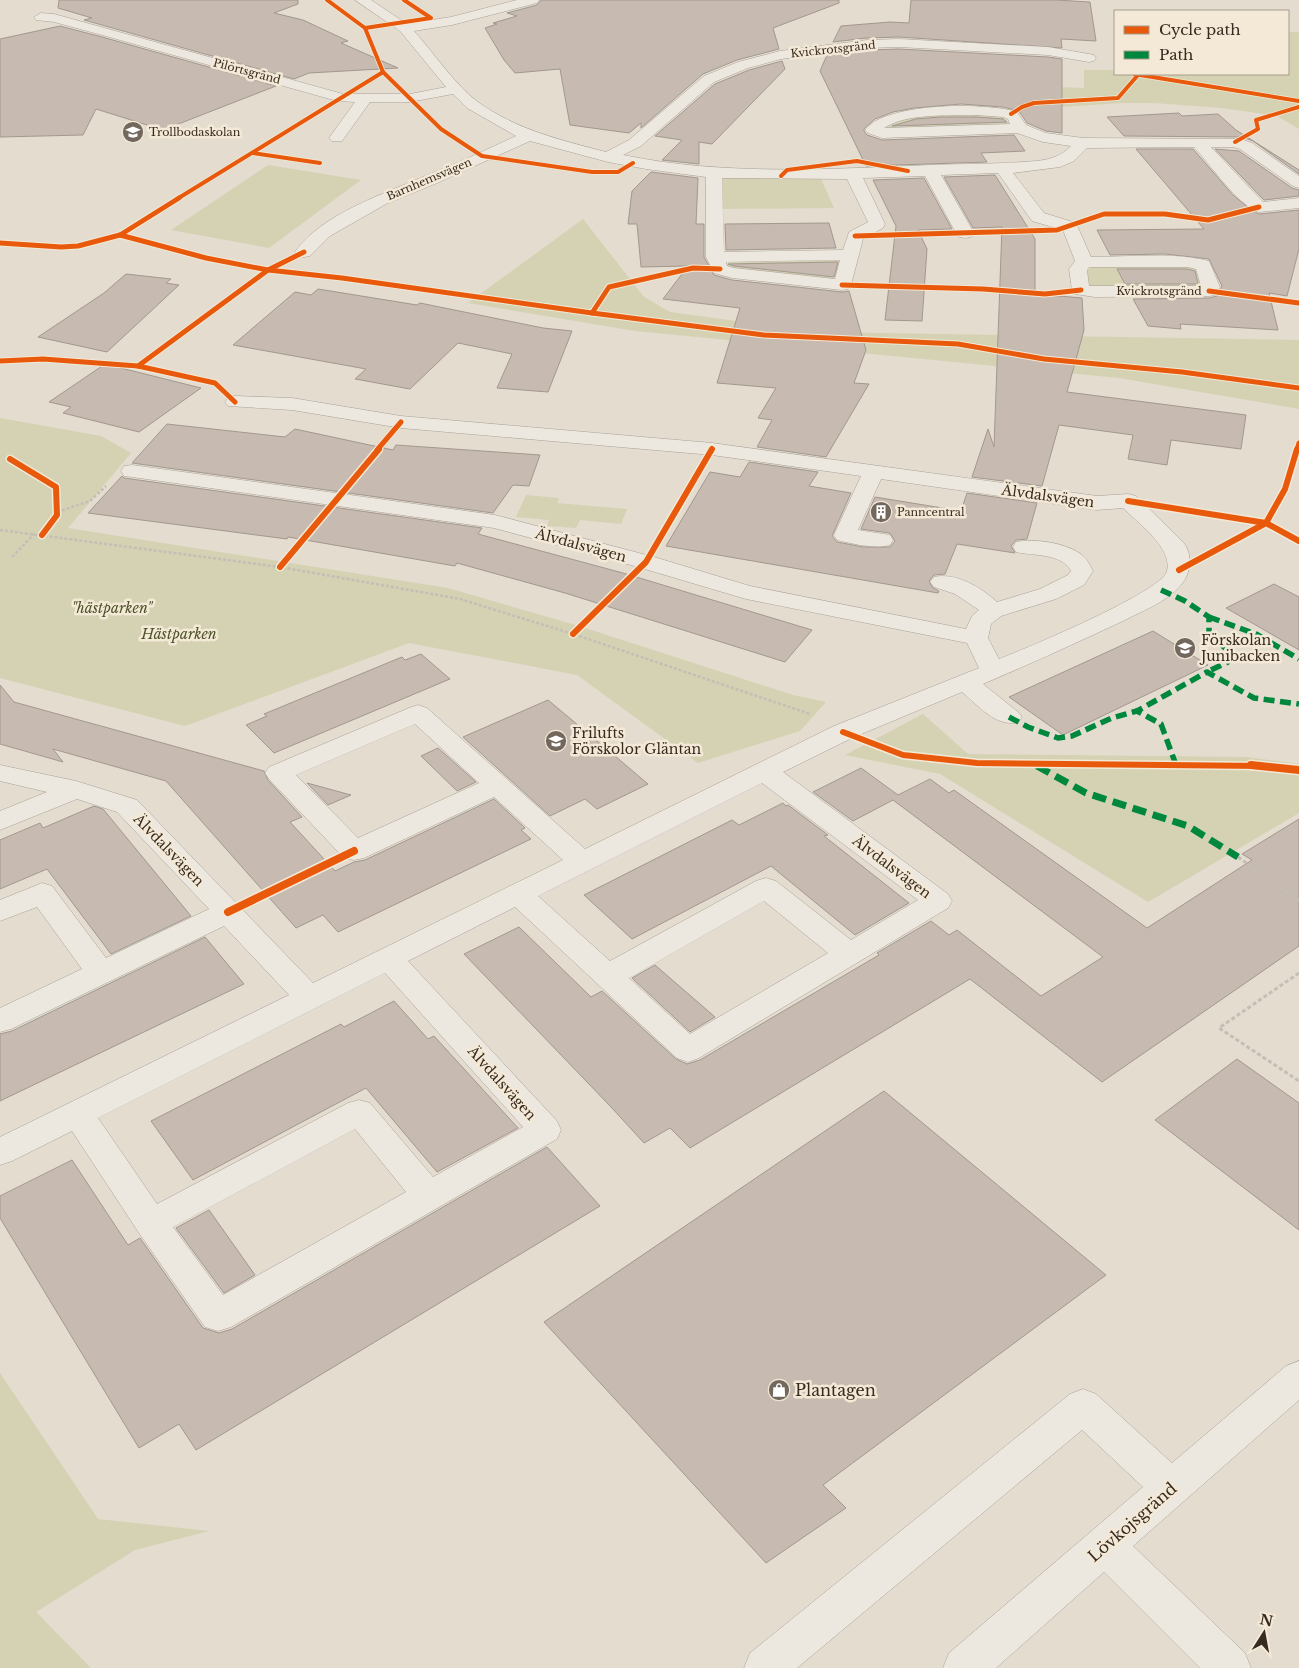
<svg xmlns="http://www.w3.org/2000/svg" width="1299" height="1668" viewBox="0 0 1299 1668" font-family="'Libre Baskerville',serif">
  <rect width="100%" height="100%" fill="#e3dccf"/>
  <g fill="#d4d2b3">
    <polygon points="1288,32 1299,32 1299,129 1277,116 1222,108 1154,103 1121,103 1034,109 1023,86 1084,88 1084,70 1115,70 1115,74 1288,74"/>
    <polygon points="935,114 1001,116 1011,125 890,129 887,127 900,119"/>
    <polygon points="268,165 361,180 269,248 171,230"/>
    <polygon points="717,178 821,179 834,208 719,209"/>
    <polygon points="583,219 644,297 670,312 817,332 1299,340 1299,409 1119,378 635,331 468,303"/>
    <polygon points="833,259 843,261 839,274 827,280 730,269 726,266 729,262 739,260"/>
    <polygon points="1096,266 1189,266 1199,269 1207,285 1200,289 1093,287 1086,283 1087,269"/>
    <polygon points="0,418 101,436 131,453 68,528 448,588 579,626 793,695 826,702 800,731 698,763 577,675 409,643 185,726 0,678"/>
    <polygon points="526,495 559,498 557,503 627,509 621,524 580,520 576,528 547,526 549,520 516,517"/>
    <polygon points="923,714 968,754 1246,757 1299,764 1299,813 1148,902 940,774 845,755"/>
    <polygon points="0,1373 98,1519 209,1531 135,1550 36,1612 91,1668 0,1668"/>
  </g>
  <g fill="#c7bab0" stroke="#a3988e">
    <polygon points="59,0 298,0 298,4 274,13 303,20 348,41 341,43 398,68 309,73 294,79 84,20 92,18 58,8"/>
    <polygon points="541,0 839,0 839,3 773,28 779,49 737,60 703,74 641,128 641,123 629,133 570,125 560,69 515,73 504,60 485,28 497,24 493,23 517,16 507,13 537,5"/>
    <polygon points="911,0 1056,0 1090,2 1096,41 1061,39 1062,48 899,37 867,38 833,42 841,26 890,22 909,23"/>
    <polygon points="60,26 102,37 276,86 163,130 96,109 83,135 0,137 0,39"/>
    <polygon points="899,49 1048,57 1062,59 1062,133 1046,131 1027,123 1019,111 1003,107 961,104 914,108 893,112 875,119 864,129 864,131 867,135 882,140 1014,135 1025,151 981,153 987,162 866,166 820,71 827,55 867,50"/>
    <polygon points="782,61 785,69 712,144 699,142 699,164 662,160 682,140 655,136 715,84 749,70"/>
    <polygon points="1179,113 1182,116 1218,114 1236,130 1299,170 1299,174 1253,141 1242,137 1124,136 1107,117"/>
    <polygon points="941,117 976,117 1003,119 1007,122 892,126 916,119"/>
    <polygon points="1136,149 1193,149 1233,195 1251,210 1259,214 1299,210 1299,249 1287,296 1269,293 1278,330 1180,324 1181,329 1148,326 1133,299 1209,298 1217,296 1222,286 1209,259 1165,254 1110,255 1097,230 1204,229"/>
    <polygon points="1215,149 1239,151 1292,188 1299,190 1299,196 1264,200"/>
    <polygon points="651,172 698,178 696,224 704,224 704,257 714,275 732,280 842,292 849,291 866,350 854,383 869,384 826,457 757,447 772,420 758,418 776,388 717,383 740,308 663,299 688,266 641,267 637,224 628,224 632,191"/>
    <polygon points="995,175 1035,239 1035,294 1082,298 1084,330 1067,392 1246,415 1241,449 1171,440 1167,465 1128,459 1133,435 1059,425 1042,486 972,477 988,429 994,447 1002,227 973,228 944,177"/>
    <polygon points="924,178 952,229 918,230 927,249 922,321 885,320 896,226 873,180"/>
    <polygon points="829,223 836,248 726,250 725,224"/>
    <polygon points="838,262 834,277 734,266 728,264"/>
    <polygon points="1117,269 1187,269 1195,271 1198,284 1125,284"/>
    <polygon points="126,274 171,279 166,283 179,285 107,352 38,337 104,293"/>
    <polygon points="318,289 417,305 420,303 543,328 572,331 548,392 497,388 512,354 458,343 410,389 355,379 366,369 233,345 295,292 311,295"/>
    <polygon points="105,364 201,388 139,432 63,413 71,407 49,402"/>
    <polygon points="167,424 285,437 295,429 393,450 396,445 540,455 529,486 513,485 493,513 132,463"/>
    <polygon points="749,462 818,472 809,486 851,493 832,536 837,542 863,547 890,547 895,541 890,533 861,529 875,497 961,511 967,493 1037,503 1027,539 1016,540 1011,546 1015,553 957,544 945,574 934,575 929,581 933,588 939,591 938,593 666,546 710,472 740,477"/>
    <polygon points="122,476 124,478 482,528 478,534 623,573 812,630 785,662 565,593 457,563 455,566 288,537 287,539 88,513"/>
    <polygon points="1274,584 1299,597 1299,650 1226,608"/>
    <polygon points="1153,631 1208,665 1063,735 1009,697"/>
    <polygon points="421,654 450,679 274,753 246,725 267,716 264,714 402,657 405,660"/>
    <polygon points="0,685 14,702 264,771 268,780 302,817 290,822 335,871 354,862 365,860 494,799 525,828 521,830 531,839 338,932 323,915 296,928 166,781 53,749 63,762 0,744"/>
    <polygon points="548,700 615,756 648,784 597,809 585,799 550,816 463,737"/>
    <polygon points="438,748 476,782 457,791 421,756"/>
    <polygon points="861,768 898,795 930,779 949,793 954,790 1147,928 1252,860 1242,854 1299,819 1299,946 1102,1082 970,979 690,1148 670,1128 644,1143 611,1107 464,954 519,927 591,997 602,991 676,1059 687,1064 700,1060 879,955 877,953 931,921 949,935 957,930 1041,996 1103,957 893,800 853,821 813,792"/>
    <polygon points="307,783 351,795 328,805"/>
    <polygon points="783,803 786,806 788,805 828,835 824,836 909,903 855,935 771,866 632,939 584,895 732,820 739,825"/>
    <polygon points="94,806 103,809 191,916 111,954 47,869 0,889 0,840 40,823 43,828"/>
    <polygon points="205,937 244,984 0,1101 0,1034 12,1031"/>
    <polygon points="655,965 715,1017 690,1032 632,978"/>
    <polygon points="394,1001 428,1039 434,1036 518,1128 437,1172 366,1088 193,1180 151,1121 341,1024 344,1027"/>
    <polygon points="1237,1059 1299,1103 1299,1230 1155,1120"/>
    <polygon points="884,1091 1106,1275 823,1485 846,1508 766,1563 544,1322"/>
    <polygon points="547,1147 600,1206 196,1450 179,1424 139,1448 0,1218 0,1196 72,1160 128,1245 140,1238 203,1328 219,1333 232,1329"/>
    <polygon points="209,1210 255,1275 224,1293 176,1228"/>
  </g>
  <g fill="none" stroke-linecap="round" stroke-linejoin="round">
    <g stroke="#a9a198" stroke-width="1">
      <g id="minor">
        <path d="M355,0H371L407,24L451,17L517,0H539L537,3L452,25L414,31C433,52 456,86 478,102C517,130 561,140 606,152L629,140L704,76L738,62L780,51L867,40L899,39L1048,47L1089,54L1094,55L1096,58L1094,61L1089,62L1048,55L899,47L867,48L781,59L748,68L714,82L641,146L623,155C725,176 828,169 931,165C967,164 1002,164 1037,161C1052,159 1061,156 1071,146L1043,142L1017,133L882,138L868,133L865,130C885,102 987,102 1017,112L1026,125L1046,133L1083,138L1241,139L1252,143L1299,176V188L1293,186L1240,149L1233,147H1211L1263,202L1299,198V208L1259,212C1241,208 1208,162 1194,147L1087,148L1074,161L1060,167L1013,173L1044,213L1076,223L1091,257C1129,257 1172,252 1209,261L1220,287L1215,295L1209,296L1095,297L1075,294L1072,290L1069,269L1075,261L1063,230L1032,221L998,173L941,175L974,233L971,237L965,238L959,237L956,233L925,176L863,178L885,224L883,228L863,239L851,285L848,289L842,290L732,278L714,273L706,257V177L646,169L608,162L530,141L437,183L386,204L330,236L310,256L304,257L298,256L295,252C321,214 384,194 425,176C456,164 486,150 516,136L467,108L453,94L410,102H370L342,141H332L329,138L355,102L337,101L102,35L54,22L36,20L34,17L41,13L54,14L343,94H410L446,87L400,31ZM976,115L1003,117L1008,119L1010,124L884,128C906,113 949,116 976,115ZM722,178L847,179L868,222L849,232L843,250L724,252ZM840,260L835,279L734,268L727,266L726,262ZM1089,267H1187L1196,269L1201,286H1089L1087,270Z"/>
        <path d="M235,396L292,398L401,416L712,443L1097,496L1128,494L1136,496L1184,543C1193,556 1191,573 1181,585C1167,602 1142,611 1123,621C1076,643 1030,664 983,684L1018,712L1022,717L1018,722C996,728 978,705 962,692L852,738L783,772L948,894L952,901L948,908L699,1058L688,1062L677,1058L515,907L408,961L557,1121L561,1130L557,1139L231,1327L218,1331L205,1327L139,1233L72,1131L12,1161L0,1165V1137L289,995L224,926L11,1029L0,1032V1008L82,969L37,907L0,921V900L42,883L52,886L106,958L209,909L117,812L77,799L0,830V811L47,792L0,781V765L76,781L137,800L313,983L563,860L494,797L364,858L354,860L344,858L269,779L265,773L269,767L409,708L418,705L427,708L585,849L834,726L979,668L967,643L746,599L638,567L494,528L132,477L124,476L121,471L124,466L132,465L495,515L654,557L750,586L966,629L972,616L979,610L955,594L934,587L930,582L934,577C956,572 982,588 997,602L1040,589L1068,575L1071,571C1062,553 1033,556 1016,552L1013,547L1016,542C1034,538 1067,543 1082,555C1087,559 1090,565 1093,571L1084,585L1056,599L1001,616L991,624L988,638L999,659C1025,649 1162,592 1167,571C1173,548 1137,522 1123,508L1097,510L881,479L858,530L890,535L893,540L890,545C874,549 853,544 837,540L834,535L861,476L712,455L401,428L292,410L228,406L225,402L228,398ZM415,724L479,783L358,838L296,775ZM762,783L918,900L851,940L776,881L766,878L756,881L610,961L538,896ZM764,901L828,953L690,1034L629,978ZM385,973L523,1127L433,1177L370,1103L359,1100L348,1103L157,1204L98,1118ZM355,1129L406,1192L223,1295L173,1227Z"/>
        <polygon points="1299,1361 1299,1400 1133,1546 1245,1653 1251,1668 1200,1668 1104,1572 996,1668 943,1668 949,1653 1143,1487 1082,1430 797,1668 744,1668 750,1653 1070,1394 1083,1389 1096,1394 1172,1463 1286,1366"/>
      </g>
    </g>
    <g stroke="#c4beb7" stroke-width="2.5" stroke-dasharray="3 2" stroke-linecap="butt">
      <polyline points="57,512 90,501 106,486"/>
      <polyline points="0,530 280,567 460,599 573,634 810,714"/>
      <polyline points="12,557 34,534"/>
    </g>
    <g stroke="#c4beb7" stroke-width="3" stroke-dasharray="4 2.5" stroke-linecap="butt">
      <polyline points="1238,857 1299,901"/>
      <polyline points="1299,973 1219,1028 1299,1081"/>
    </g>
    <use href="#minor" fill="#ece8e0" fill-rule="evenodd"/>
    <g stroke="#00873e" stroke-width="5.5" stroke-dasharray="11 5.5" stroke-linecap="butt">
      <polyline points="1161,590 1185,601 1209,617 1209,633 1226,649 1228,662 1207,672"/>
      <polyline points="1209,617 1256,634 1299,659"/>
      <polyline points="1009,717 1028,727 1058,738 1072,736 1112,718 1137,711"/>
      <polyline points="1176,765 1161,724 1137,711 1207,672 1254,698 1299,704"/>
    </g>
    <polyline stroke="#00873e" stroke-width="7" stroke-dasharray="14 7" stroke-linecap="butt" points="1037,766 1086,793 1188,826 1238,857"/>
    <g stroke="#f3e9d6" stroke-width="5.5">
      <g id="cycleway-far3">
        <polyline points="327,0 365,28 383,72 441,129 482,156 592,172 618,172 633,163"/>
        <polyline points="365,28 431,18 404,0"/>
        <polyline points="1134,74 1299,101"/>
        <polyline points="1011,114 1022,107 1034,103 1118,98 1138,75"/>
        <polyline points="1235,142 1258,129 1256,120 1299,107"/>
        <polyline points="253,153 320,163"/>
        <polyline points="781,176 787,170 857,161 908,171"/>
        <polyline points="177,199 383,72"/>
      </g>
    </g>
    <g stroke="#f3e9d6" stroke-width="7">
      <g id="cycleway-far2">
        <polyline points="120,235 206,258 268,270 342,278 592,313 764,335 958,344 1044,359 1182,372 1299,388"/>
        <polyline points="855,236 1057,230 1104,214 1165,214 1208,220 1259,207"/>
        <polyline points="0,243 61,247 78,246 120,235 179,198"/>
        <polyline points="842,285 983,289 1045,294 1081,290"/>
        <polyline points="1209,291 1299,303"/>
        <polyline points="592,313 609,287 693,268 720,269"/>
        <polyline points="0,361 43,359 138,366 215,383 235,402"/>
        <polyline points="138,366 268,270 304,252"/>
        <polyline points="377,450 401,422"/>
        <polyline points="1297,450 1299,443"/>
      </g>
    </g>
    <g stroke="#f3e9d6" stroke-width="9">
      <g id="cycleway-far1">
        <polyline points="10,459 56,487 57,515 42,535"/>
        <polyline points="1128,501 1266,523 1299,541"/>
        <polyline points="280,567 379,449"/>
        <polyline points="1179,570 1266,523 1285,489 1297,449"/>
        <polyline points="573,634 646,562 712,449"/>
        <polyline points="843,732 903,755 977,763 1264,766"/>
      </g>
    </g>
    <g stroke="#f3e9d6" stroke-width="11">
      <g id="cycleway">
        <polyline points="1251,765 1299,770"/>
        <polyline points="228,912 354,851"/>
      </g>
    </g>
    <use href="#cycleway-far3" stroke="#e8590c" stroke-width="4"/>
    <use href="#cycleway-far2" stroke="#e8590c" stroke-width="5"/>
    <use href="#cycleway-far1" stroke="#e8590c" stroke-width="6"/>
    <use href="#cycleway" stroke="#e8590c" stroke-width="8"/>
  </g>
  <defs>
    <g id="school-disc" transform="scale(1.125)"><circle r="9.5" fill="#73685d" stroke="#f3e9d6"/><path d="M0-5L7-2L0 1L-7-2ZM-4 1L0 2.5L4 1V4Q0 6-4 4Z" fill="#fff"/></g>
    <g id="building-disc" transform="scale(1.125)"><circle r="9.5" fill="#73685d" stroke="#f3e9d6"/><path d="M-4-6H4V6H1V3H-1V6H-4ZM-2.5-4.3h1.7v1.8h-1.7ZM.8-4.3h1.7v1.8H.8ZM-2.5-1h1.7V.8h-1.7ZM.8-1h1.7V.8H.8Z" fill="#fff"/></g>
    <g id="shop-disc" transform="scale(1.125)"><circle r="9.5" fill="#73685d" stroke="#f3e9d6"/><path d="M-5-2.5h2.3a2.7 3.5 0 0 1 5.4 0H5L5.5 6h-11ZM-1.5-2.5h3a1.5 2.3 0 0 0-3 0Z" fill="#fff"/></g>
  </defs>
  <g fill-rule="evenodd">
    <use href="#school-disc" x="133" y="132"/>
    <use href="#building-disc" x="881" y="512"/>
    <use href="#school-disc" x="1185" y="648"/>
    <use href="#school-disc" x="556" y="741"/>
    <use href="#shop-disc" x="779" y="1390"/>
  </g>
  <g text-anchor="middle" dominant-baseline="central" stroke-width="5" stroke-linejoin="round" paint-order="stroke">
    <g font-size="11" fill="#372a20" stroke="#f3e9d6">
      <text transform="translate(833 49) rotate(-6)">Kvickrotsgränd</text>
      <text transform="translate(247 71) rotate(15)">Pilörtsgränd</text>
      <text transform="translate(429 179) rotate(-23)">Barnhemsvägen</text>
      <text x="1159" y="291">Kvickrotsgränd</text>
    </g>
    <g font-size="11" fill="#372a20" stroke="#f3e9d6" text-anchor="start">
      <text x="149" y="132">Trollbodaskolan</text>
      <text x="897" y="512">Panncentral</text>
    </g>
    <g font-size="14" fill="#372a20" stroke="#f3e9d6">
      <text transform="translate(1048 496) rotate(8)">Älvdalsvägen</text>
      <text transform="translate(581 545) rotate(15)">Älvdalsvägen</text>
      <text transform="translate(169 850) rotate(46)">Älvdalsvägen</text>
      <text transform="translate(892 867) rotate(37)">Älvdalsvägen</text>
      <text transform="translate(502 1083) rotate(48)">Älvdalsvägen</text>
    </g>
    <g font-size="14" font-style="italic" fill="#4b5228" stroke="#f3e9d6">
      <text x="112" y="608">"hästparken"</text>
      <text x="179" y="634">Hästparken</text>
    </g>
    <g font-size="14" fill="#372a20" stroke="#f3e9d6" text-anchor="start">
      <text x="1201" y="640">Förskolan<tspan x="1201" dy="16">Junibacken</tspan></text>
      <text x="572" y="733">Frilufts<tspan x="572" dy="16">Förskolor Gläntan</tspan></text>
    </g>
    <g font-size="16" fill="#372a20" stroke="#f3e9d6" text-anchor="start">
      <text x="795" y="1390">Plantagen</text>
    </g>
    <g font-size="16" fill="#372a20" stroke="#f3e9d6">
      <text transform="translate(1132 1522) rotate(-41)">Lövkojsgränd</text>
    </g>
  </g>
  <rect x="1114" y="10" width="175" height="65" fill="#f3e9d6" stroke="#a89d8d"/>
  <rect x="1124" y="26" width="25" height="8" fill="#e8590c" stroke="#a89d8d"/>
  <text x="1159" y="35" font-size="15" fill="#372a20">Cycle path</text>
  <rect x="1124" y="51" width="25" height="8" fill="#00873e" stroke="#a89d8d"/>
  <text x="1159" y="60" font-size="15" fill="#372a20">Path</text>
  <g transform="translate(1264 1633) rotate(11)" stroke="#f3e9d6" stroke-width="4" paint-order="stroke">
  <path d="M0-4L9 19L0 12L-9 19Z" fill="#372a20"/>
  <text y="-8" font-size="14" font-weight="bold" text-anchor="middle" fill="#372a20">N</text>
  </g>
</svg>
